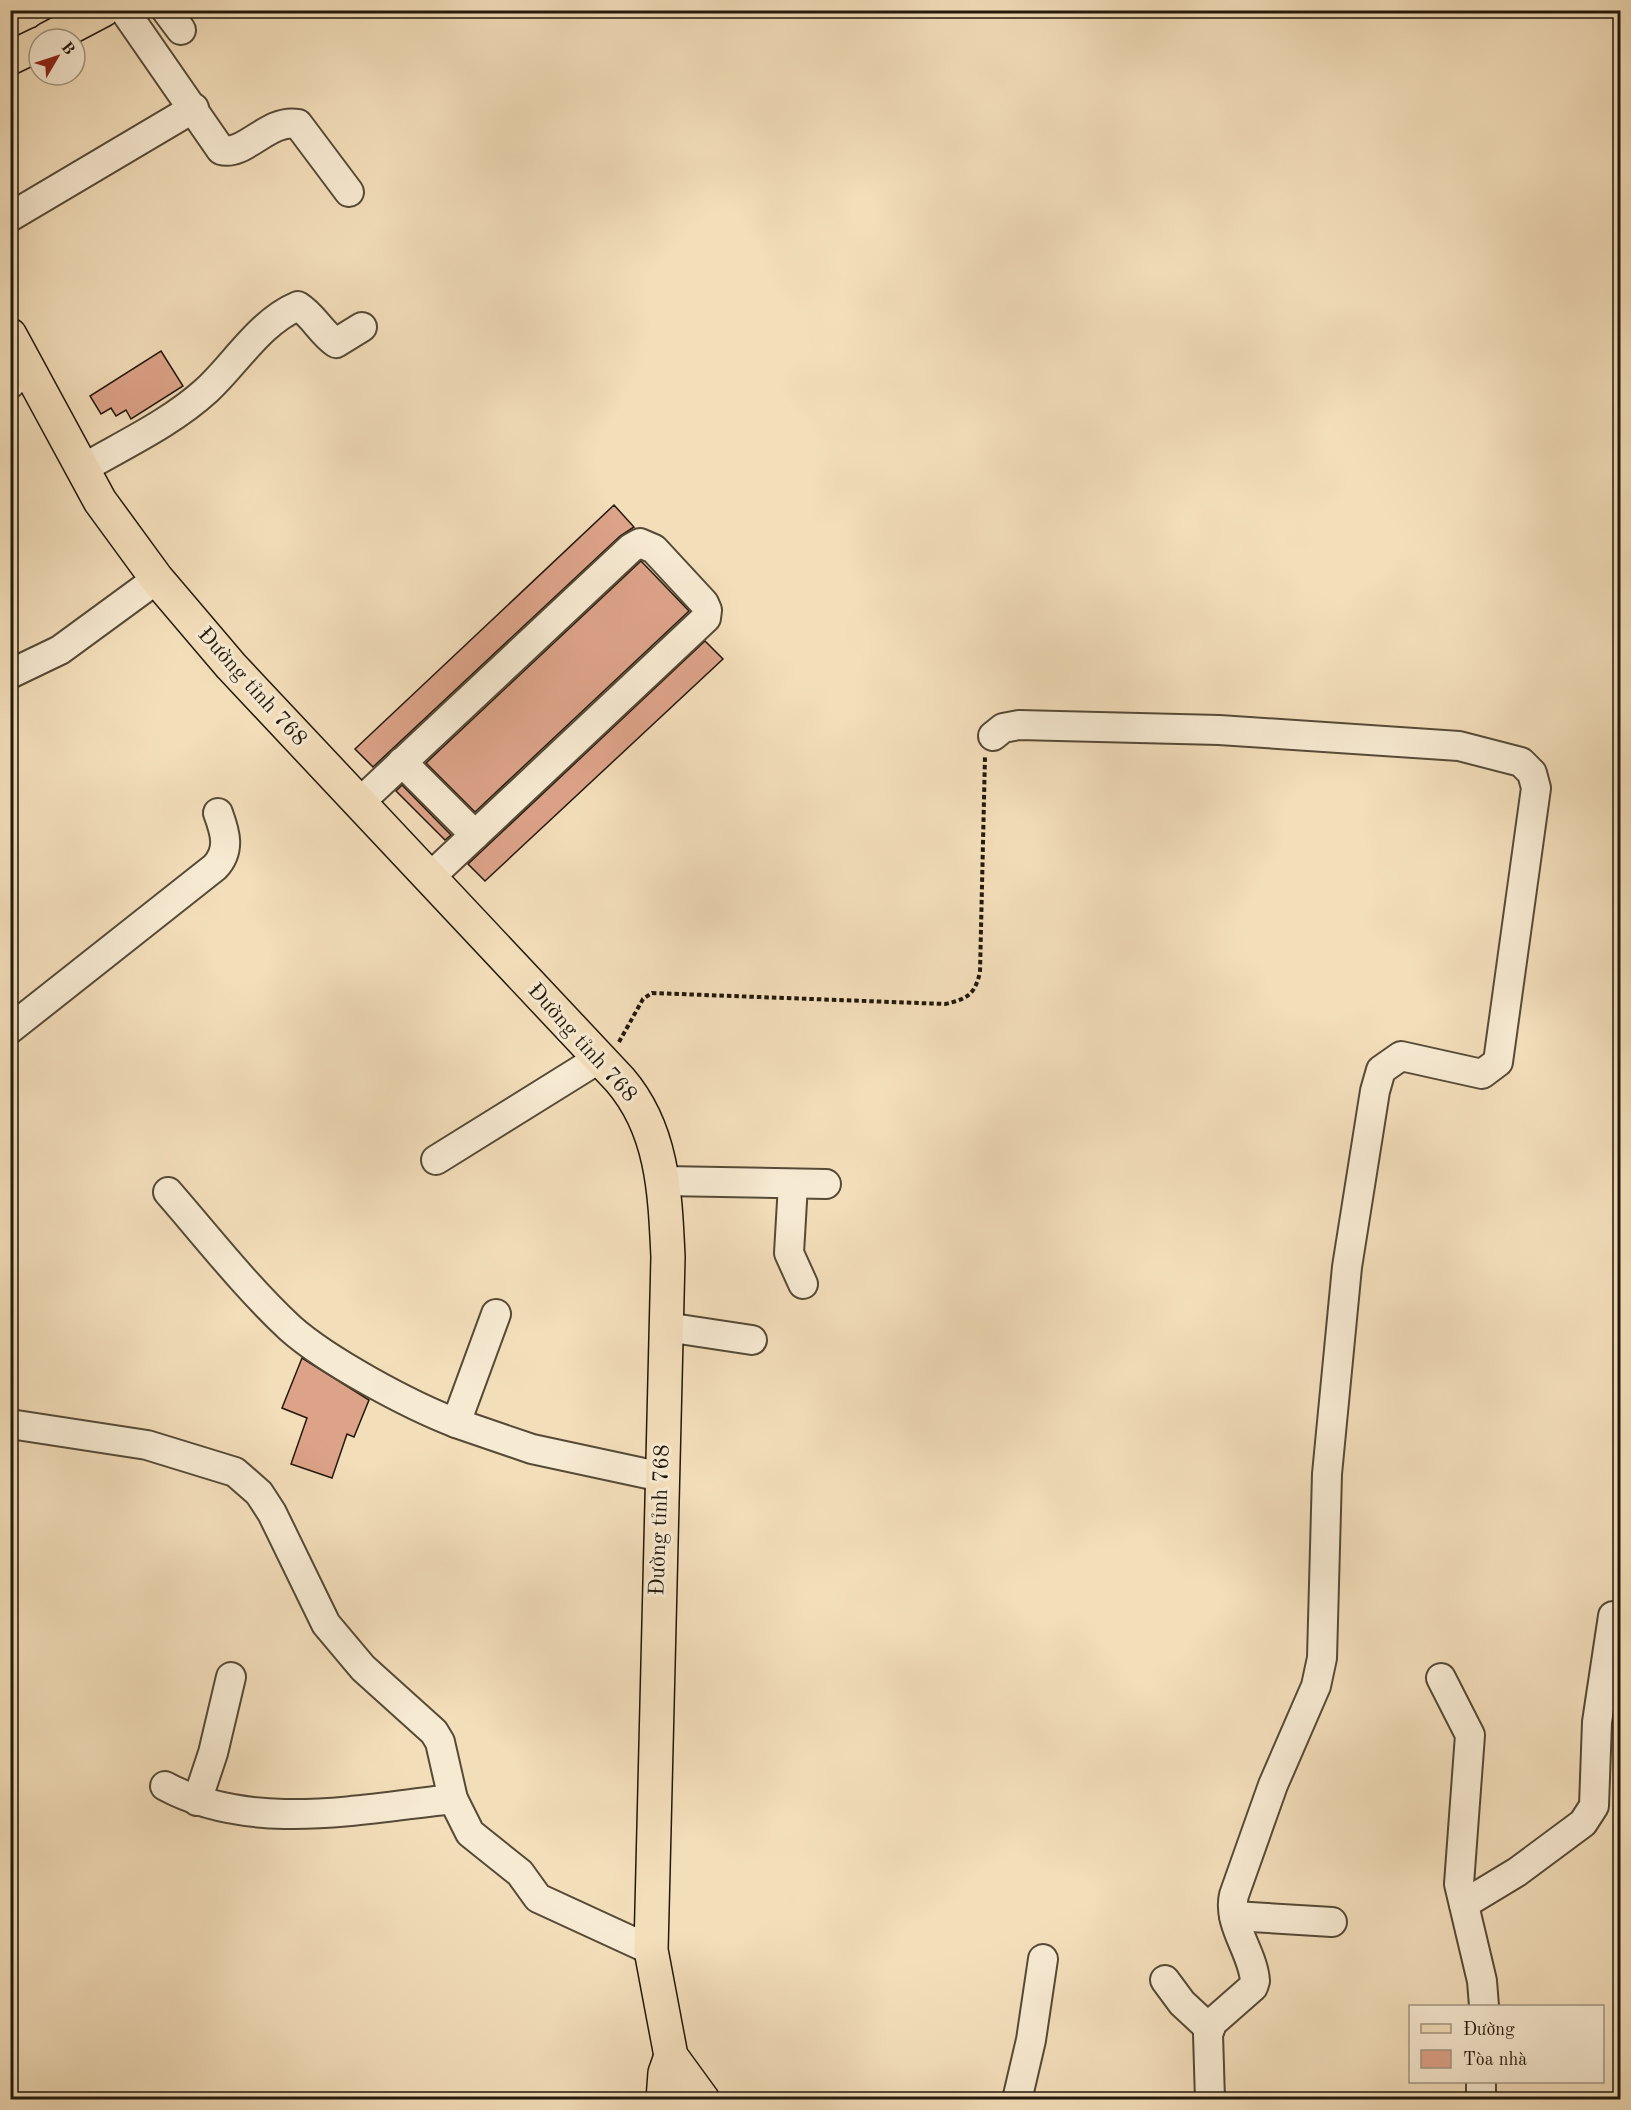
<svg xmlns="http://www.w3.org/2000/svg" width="1631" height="2110" viewBox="0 0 1631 2110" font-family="'Old Standard TT',serif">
  <rect width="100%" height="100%" fill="#f3deba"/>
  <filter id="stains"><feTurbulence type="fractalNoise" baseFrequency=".00333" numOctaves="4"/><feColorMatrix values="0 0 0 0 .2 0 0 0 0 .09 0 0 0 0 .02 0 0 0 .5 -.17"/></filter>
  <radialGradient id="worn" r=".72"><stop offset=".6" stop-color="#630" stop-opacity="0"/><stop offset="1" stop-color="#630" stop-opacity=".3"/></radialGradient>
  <g fill="#dda389" stroke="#22180b" stroke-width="1.5">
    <polygon points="161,351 183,386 131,419 126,410 116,416 111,408 101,414 90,396"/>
    <polygon points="614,505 634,527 620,536 373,767 355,749"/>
    <polygon points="641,561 689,611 475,812 426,763"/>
    <polygon points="705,641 723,659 485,881 468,864"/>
    <polygon points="402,785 451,835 445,840 396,791"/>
    <polygon points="302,1358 369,1400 354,1437 347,1434 332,1478 291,1464 307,1418 282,1408"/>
  </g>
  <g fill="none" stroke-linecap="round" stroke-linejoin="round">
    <g stroke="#564a37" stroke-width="32">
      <g id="minor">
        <path d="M124,10L221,150C244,157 269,118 298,124L349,192"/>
        <polyline points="166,10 181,30"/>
        <polyline points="10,217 194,108"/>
        <polyline points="10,384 26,368"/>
        <path d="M82,469C123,445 171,423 207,390C236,363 260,322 298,306C314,316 321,333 336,343L362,327"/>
        <polyline points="10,674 60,650 157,579"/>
        <path d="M993,736L1003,728L1019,725L1219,730L1459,746L1521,762L1532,773L1536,788L1498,1062L1482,1074L1401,1056L1381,1070L1375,1091L1347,1267L1327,1474L1322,1658L1316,1686L1273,1785L1234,1895C1227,1924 1253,1952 1255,1981L1253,1987L1212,2023L1208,2034L1210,2100"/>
        <polyline points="402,762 475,835"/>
        <polyline points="359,803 631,548 640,543 654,549 704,603 707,610 706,618 429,878"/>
        <path d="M10,1029L215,867C231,850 225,832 218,813"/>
        <polyline points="436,1160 600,1058"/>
        <polyline points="664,1181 826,1184"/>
        <polyline points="793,1184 789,1253 803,1284"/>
        <path d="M168,1192C208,1238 246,1287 290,1328C327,1361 409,1405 456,1423"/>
        <polyline points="496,1314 456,1423 532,1449 662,1477"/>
        <polyline points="666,1327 752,1340"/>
        <polyline points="10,1424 147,1445 235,1472 259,1493 272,1513 326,1624 363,1668 434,1732 440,1742 453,1799 470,1833 520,1873 538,1898 651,1950"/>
        <polyline points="1441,1678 1470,1735 1459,1884 1482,1981 1484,2006"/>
        <path d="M165,1786C252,1833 360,1809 453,1799"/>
        <polyline points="197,1801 213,1753 231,1677"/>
        <polyline points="1464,1904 1517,1872 1583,1823 1594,1806 1597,1722 1613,1616"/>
        <polyline points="1234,1916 1332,1922"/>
        <polyline points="1165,1980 1182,2003 1210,2029"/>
        <polyline points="1017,2100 1031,2040 1043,1959"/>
        <polyline points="1481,2100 1481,2082"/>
      </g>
    </g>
    <g stroke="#22180b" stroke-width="36">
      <g id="major">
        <polyline points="48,39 103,10"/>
        <polyline points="10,58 39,44"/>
        <path d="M10,335L100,501L157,579L231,666L620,1080C663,1130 665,1193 668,1257L651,1950L671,2056L703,2100"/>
        <polyline points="663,2100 665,2073 671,2056"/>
      </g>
    </g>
    <path stroke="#22180b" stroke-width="4" stroke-dasharray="4.5 3" stroke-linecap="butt" d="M619,1042L643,999L652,993L945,1004C968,999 975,994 980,972L985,756"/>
    <use href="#minor" stroke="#f7ead2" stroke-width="28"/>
    <use href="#major" stroke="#f3deba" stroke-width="33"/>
  </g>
  <g text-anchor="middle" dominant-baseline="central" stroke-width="6" stroke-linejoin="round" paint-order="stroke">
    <g font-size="22" fill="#22180b" stroke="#f7ead2">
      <text transform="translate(252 687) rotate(48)">Đường tỉnh 768</text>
      <text transform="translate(582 1043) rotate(48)">Đường tỉnh 768</text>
      <text transform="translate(660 1520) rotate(-88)">Đường tỉnh 768</text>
    </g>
  </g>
  <rect width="1631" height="2110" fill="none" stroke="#f3deba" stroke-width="36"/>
  <rect x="12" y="12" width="1607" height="2086" fill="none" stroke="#22180b" stroke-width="3"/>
  <rect x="18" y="18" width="1595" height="2074" fill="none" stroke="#22180b" stroke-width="1.5"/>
  <rect x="1409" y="2005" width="195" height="78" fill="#f7ead2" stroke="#a29682" stroke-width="1.5"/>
  <rect x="1421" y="2024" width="30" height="9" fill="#f3deba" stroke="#a29682" stroke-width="1.5"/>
  <text x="1463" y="2035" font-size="18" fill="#22180b">Đường</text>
  <rect x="1421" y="2050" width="30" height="18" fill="#dda389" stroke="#a29682" stroke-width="1.5"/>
  <text x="1463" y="2065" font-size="18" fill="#22180b">Tòa nhà</text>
  <g transform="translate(57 57) rotate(51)"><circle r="28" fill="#f7ead2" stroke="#a29682" stroke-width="1.5"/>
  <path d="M0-4.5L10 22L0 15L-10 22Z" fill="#8f2418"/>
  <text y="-9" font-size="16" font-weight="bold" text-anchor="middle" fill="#22180b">B</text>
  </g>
  <rect width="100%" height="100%" filter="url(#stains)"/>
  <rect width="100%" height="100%" fill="url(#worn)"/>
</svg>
